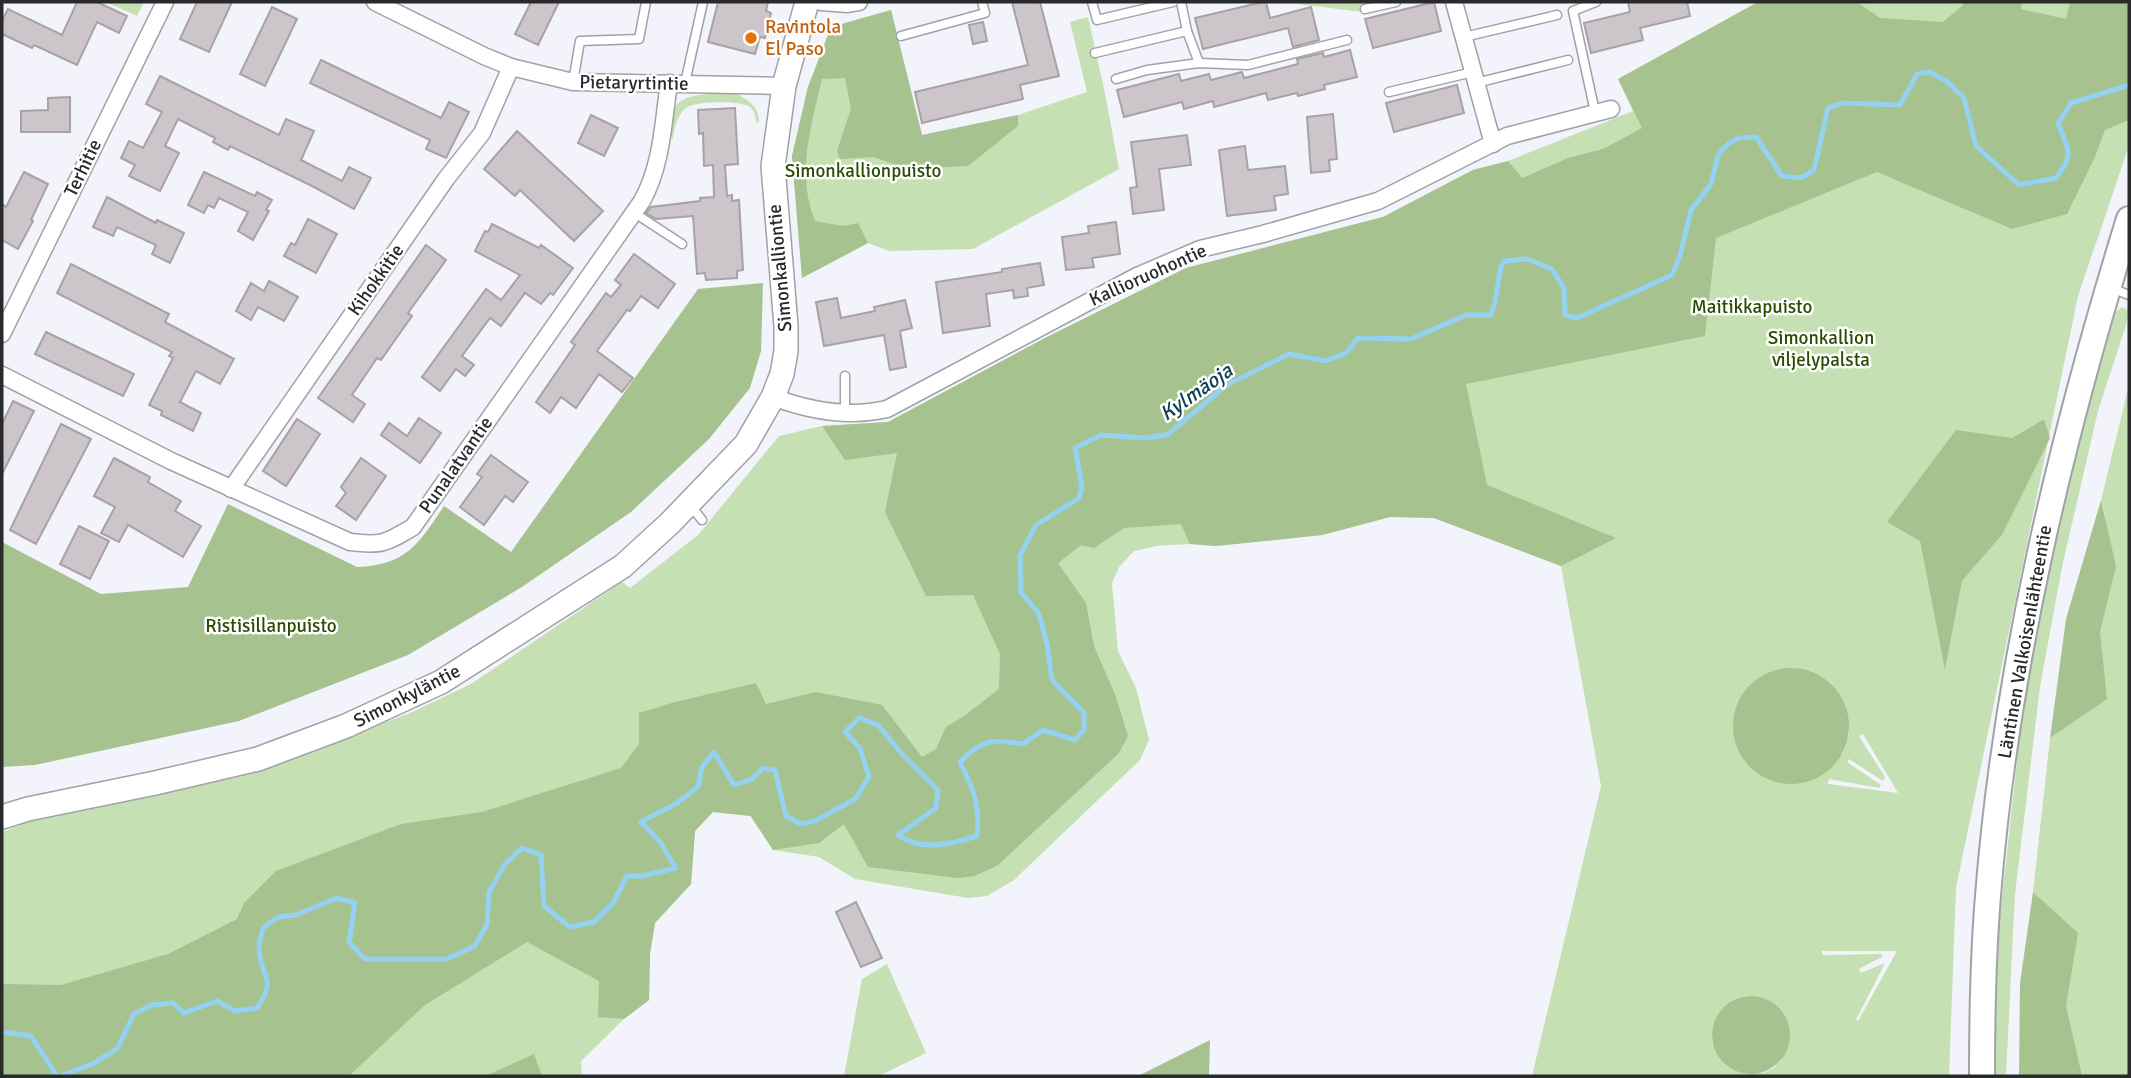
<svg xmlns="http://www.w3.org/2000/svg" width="2131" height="1078" viewBox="0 0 2131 1078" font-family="Signika,sans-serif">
  <rect width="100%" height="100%" fill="#f3f4fb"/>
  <g fill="#c5e0b2" fill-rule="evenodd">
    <polygon points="106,2 144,2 137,16"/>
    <polygon points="1282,2 1404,2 1362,12"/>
    <path d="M1758,2H2129V146L2078,296L1956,888L1949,1076H1532L1601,786L1561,566L1434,518L1390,517L1322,535L1216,546L1190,544L1156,546L1134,551L1119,567L1112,583L1118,651L1136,688L1149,740L1140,760L1014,880L987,896L968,898L855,879L819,857L773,850L750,816L713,812L695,831L691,884L655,923L650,954L649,1000L624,1019L581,1061L582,1076H542L533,1055L485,1076H2V832L29,822L172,792L258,770L410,713L471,684L622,582L630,588L698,535L779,436L822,426L888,422L1047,337L1186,268L1383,217L1473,170L1508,161L1633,111L1618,79ZM2044,419L2049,438L2002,535L1962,581L1945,668L1920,540L1887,522L2012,438ZM1795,668L1848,715L1849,735L1843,753L1745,761C1720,714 1741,673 1795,668ZM1863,734L1898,793L1828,784L1829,779L1879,788L1881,785L1847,762L1849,759L1883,781L1885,777L1859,736ZM1822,951H1897L1858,1021L1856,1020L1885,963L1861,973L1859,969L1882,957V954L1822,955ZM1749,996L1782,1059L1774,1068L1763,1073L1712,1043C1711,1017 1723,1001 1749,996Z"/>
    <polygon points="891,10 922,135 1018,115 1087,92 1070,22 1088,17 1105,93 1119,169 973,249 889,251 868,243 802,278 792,156 808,87 831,27"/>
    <path d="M735,93C748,100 759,106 759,122L756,123C756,117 755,112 751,108C742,100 695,101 686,108C677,115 674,129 673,139L669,136C666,89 701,95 735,93Z"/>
    <polygon points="2122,307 2128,310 2127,322 2098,411 2062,567 2040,687 2015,894 2006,1076 1994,1076 1995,962 2023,706 2035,635 2068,477 2113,314"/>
    <polygon points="2129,385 2129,1076 2042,1076 2047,906 2033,892 2050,738 2067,726 2105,516 2101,500"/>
    <polygon points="887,964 926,1053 879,1076 844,1076 862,979"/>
  </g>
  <g fill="#a5c28f">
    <polygon points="1758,2 1857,2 1880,18 1943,22 1962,6 1964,2 2022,2 2021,9 2066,19 2070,2 2129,2 2129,120 2105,130 2095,157 2067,214 2012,229 1877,172 1716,238 1705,336 1466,384 1487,485 1616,538 1561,566 1434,518 1390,517 1322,535 1216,546 1190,544 1181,524 1124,528 1094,548 1081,545 1058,563 1086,603 1094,646 1116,697 1128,736 1119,753 998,865 975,876 958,878 868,867 844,824 819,843 773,850 751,816 713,812 695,831 691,884 655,923 650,954 649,1000 624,1019 598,1017 599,981 527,942 425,1005 349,1076 2,1076 2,984 61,985 168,954 237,919 244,903 276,871 401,824 482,812 621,768 639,744 639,713 675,702 756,683 766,704 816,692 882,705 922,757 936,749 946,727 964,716 999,689 1000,654 973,595 926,596 885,512 897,453 845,460 822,426 888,422 1047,337 1186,268 1383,217 1473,170 1508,161 1522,178 1568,158 1603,149 1642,128 1618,79"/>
    <path d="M891,10L922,135L1018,115V126L968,166L906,169L874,157L840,159L837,151L851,108L845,78L822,79C811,126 796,174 815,221L843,226L858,223L868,243L802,278L792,156L808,87L831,27Z"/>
    <path d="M763,283L761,351L750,388L709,439L631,512L522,587L408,655L239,721L35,765L2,767V542L101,594L188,587L228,504L357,567C406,565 418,545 444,506L511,552L698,289Z"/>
    <polygon points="2044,419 2050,438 2002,535 1962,581 1945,670 1920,541 1887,522 1956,430 2012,438"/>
    <polygon points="2101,500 2116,566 2100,632 2107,699 2050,738 2066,619"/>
    <circle cx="1791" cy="726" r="58"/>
    <polygon points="2033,892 2078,933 2066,1006 2082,1076 2019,1076 2020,983"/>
    <circle cx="1751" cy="1035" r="39"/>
    <polygon points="1210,1040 1209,1076 1138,1076"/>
    <polygon points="534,1054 542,1076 485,1076"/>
  </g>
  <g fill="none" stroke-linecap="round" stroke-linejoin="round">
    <g stroke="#95d1f1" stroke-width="5">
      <polyline points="2,1032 31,1036 57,1076"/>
      <path d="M61,1076L94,1063L117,1049L134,1014L152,1005L173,1003L184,1013L217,1001L235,1011L257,1008C278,977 261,979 259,950C258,943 262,934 263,928L278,917L296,915L337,898L355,903L349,942L365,959H447L475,946L487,924L489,892L505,864L522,848L541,855L544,906L570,927L594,922L613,903L627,876H642L676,868L660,842L641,822L677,803L698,787L702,767L714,752L734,785L752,779L763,768L775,770L786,816L801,824L815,821L855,799L869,777L860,748L845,732L859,718L878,725L902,754L938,790L936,808L898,835C921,852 952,844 977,836C980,805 974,790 960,762C982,739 992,739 1023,744L1043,730L1075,740L1084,730V713L1052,680L1047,644L1039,614L1021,592L1020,555L1036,525L1079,498L1082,487L1075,448L1101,435L1144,438L1167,435L1227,385L1289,354L1325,361L1346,353L1358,338L1411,339L1466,315H1491L1495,302L1501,266L1505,261L1527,259L1552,269L1564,288L1565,315L1577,318L1672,275L1680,256L1691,210L1711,184L1718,155L1729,143L1739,138L1756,137L1782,176L1801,178L1814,170L1828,108L1842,103L1900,105L1917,74L1929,72L1945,80L1964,98L1976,146L2019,185L2056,178C2075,154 2068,150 2058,123L2071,103L2129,85"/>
    </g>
  </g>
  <g fill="#ccc5c9" stroke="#a8a1a5" stroke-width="2">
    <polygon points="77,2 97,2 127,16 119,33 97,22 77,65 34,45 32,48 2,34 2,21 8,9 62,35"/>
    <polygon points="197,2 232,2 209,52 180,39"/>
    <polygon points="531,2 559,2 538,45 515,34"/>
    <polygon points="718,2 768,2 766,11 771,13 765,38 760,37 755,54 708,42"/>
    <polygon points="1012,2 1040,2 1059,76 1020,85 1023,99 922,123 915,92 1028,65"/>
    <polygon points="1263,2 1266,2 1270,18 1311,7 1319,40 1293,47 1288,28 1203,49 1195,18"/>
    <polygon points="1434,2 1441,31 1373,48 1365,19"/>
    <polygon points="1628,2 1687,2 1690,16 1640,28 1643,40 1591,53 1584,23 1630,12"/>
    <polygon points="272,7 297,19 265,86 240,74"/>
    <polygon points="983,22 987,41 973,44 969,25"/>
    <polygon points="1350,50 1357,77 1324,85 1325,89 1298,96 1297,93 1268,100 1266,93 1214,107 1213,101 1184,109 1182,102 1124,117 1117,90 1179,74 1181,81 1209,74 1211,80 1242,72 1244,78 1298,64 1297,59 1323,53 1324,57"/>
    <polygon points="321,60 441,118 449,102 469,112 446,158 426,149 430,140 310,83"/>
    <polygon points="160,76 279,135 286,119 314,131 301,160 342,181 349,167 371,178 354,209 312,186 230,146 228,150 213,142 215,138 178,119 165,146 179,153 160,191 129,176 135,165 121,158 129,141 143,148 162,112 146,104"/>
    <polygon points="1457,85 1464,113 1394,132 1386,103"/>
    <polygon points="70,97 70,132 21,132 21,111 48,110 48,98"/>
    <polygon points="735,108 738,164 725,165 727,196 732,195 732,201 739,200 743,270 737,271 737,278 706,280 705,273 697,274 693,216 656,219 646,213 651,207 700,201 700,198 714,197 713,165 704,166 703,133 699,134 698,110"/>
    <polygon points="1333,114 1337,159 1329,160 1330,171 1311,173 1307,117"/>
    <polygon points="591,115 618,128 604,156 578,143"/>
    <polygon points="517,131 603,211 574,241 520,190 515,196 484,169"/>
    <polygon points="1187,135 1191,165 1159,169 1164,210 1133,214 1130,188 1137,187 1131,142"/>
    <polygon points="1245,146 1248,170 1285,166 1288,194 1274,196 1276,210 1227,216 1219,150"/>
    <polygon points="24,172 48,184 31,220 33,221 18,249 2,240 2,204 6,207"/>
    <polygon points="204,172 255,196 257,192 272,200 266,210 269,211 253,240 238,231 248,212 219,198 214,208 208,205 204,213 188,205"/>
    <polygon points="107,197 156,223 157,220 184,233 170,263 152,254 156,245 117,227 113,236 93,227"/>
    <polygon points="308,219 337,234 316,273 284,256 291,243 295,245"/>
    <polygon points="1116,222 1120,254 1092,258 1094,267 1066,270 1062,237 1089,233 1088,226"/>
    <polygon points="492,224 539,248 541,245 573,268 553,295 550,293 541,304 525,293 501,326 490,318 462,356 474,365 465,376 456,369 440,391 422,377 486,289 501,300 520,275 475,251 485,231 488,232"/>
    <polygon points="426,245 446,260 408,313 412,316 381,360 377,358 352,395 365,404 353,422 318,398"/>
    <polygon points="634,254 675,284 658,308 641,296 630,311 627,310 597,351 633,378 622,392 599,374 576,408 561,397 550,413 536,402 575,345 571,342 606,293 611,297 621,285 615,280"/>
    <polygon points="1040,263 1044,285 1027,288 1028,296 1014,298 1013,290 986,294 990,326 943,333 936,282 1002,272 1002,269"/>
    <polygon points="71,264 169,314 165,322 234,359 220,384 196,371 180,402 201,413 193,431 161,415 162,411 149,405 173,358 169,356 172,352 57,293"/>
    <polygon points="269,281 298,297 284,321 258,307 251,320 236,311 251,283 264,291"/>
    <polygon points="837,298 841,318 875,311 874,307 905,300 912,328 900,331 906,367 890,370 884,335 824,346 816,302"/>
    <polygon points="46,332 134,374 123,396 35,354"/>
    <polygon points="13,401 34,411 2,474 2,424"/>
    <polygon points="419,418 441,433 420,463 381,435 389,423 407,436"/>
    <polygon points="297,419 320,434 286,486 263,471"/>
    <polygon points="61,424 91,439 36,544 10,530"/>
    <polygon points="491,455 528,482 513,502 505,496 484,525 460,507 482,477 477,474"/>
    <polygon points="114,458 150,477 148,482 181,501 175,511 201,526 183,557 128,525 119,542 101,533 115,507 94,496"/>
    <polygon points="361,458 386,476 356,520 336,506 346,493 341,487"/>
    <polygon points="79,526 109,541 90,579 60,564"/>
    <polygon points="856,902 882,958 861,967 836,912"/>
  </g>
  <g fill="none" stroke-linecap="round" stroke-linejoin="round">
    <g stroke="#a1a1a8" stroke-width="11">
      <g id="lane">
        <polyline points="1092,2 1097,20 1173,2"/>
        <polyline points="1365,9 1396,2"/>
        <polyline points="1187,31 1199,63"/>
        <polyline points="901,36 985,13 982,2"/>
        <polyline points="1464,37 1557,15"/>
        <polyline points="1095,53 1187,31 1181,2"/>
        <polyline points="1116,79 1147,70 1199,63 1248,65 1347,40"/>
        <polyline points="573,82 580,41 639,39 646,2"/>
        <polyline points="685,83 703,2"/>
        <polyline points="1476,83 1568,60"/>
        <polyline points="1389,92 1473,72"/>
        <polyline points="1595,112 1573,11 1596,2"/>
        <polyline points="633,212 682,244"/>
        <polyline points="2111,288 2129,295"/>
        <polyline points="845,413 845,376"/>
        <polyline points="691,506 702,520"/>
      </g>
    </g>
    <g stroke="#a1a1a8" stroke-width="19">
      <g id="street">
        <polyline points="375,2 484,56 511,67 573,82 784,86"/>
        <polyline points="821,2 848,4 859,2"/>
        <polyline points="1454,2 1493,144"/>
        <polyline points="2,334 165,2"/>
        <path d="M2,375L171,461L350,542C382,546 386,543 413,527L642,201C662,165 663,123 669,83"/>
        <path d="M773,397C810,411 848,418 887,409L1137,276L1200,249L1263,234L1378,201L1507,136L1611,109"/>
        <polyline points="231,489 446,179 482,133 511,67"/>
      </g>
    </g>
    <g stroke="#a1a1a8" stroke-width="26">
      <polyline id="secondary" points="2,817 28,809 155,783 258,759 346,726 441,682 623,566 670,523 746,444 773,397 782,374 786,351 786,326 773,166 784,86 807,2"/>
    </g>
    <g stroke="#a1a1a8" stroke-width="28">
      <path id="primary" d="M1982,1076C1982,1016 1983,956 1988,896C2006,666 2061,439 2129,219"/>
    </g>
    <use href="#lane" stroke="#fff" stroke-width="8"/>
    <use href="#street" stroke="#fff" stroke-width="16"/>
    <use href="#secondary" stroke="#fff" stroke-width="23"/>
    <use href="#primary" stroke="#fff" stroke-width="24"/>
  </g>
  <circle fill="#e8710a" stroke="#fff" stroke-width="2.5" cx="751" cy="38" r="7"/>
  <g text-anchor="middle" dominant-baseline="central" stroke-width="5" stroke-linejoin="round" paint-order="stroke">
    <g font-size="19" fill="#c56008" stroke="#fff" text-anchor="start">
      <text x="765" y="27">Ravintola<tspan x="765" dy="22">El Paso</tspan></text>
    </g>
    <g font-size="19" fill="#292a2c" stroke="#fff">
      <text transform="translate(634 83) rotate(1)">Pietaryrtintie</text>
      <text transform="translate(83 168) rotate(-64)">Terhitie</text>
      <text transform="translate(780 268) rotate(-95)">Simonkalliontie</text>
      <text transform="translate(1148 275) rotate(-24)">Kallioruohontie</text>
      <text transform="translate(376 280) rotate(-55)">Kihokkitie</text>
      <text transform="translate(456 465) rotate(-55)">Punalatvantie</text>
      <text transform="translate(2025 642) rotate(-80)">Läntinen Valkoisenlähteentie</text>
      <text transform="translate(407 696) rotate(-27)">Simonkyläntie</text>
    </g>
    <g font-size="19" fill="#2a4c00" stroke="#fff">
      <text x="863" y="171">Simonkallionpuisto</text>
      <text x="1752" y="307">Maitikkapuisto</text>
      <text x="1821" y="338">Simonkallion<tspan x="1821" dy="22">viljelypalsta</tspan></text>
      <text x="271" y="626">Ristisillanpuisto</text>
    </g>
    <g font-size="21" font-style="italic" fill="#0e4057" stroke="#fff">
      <text transform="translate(1196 392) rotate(-35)">Kylmäoja</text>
    </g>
  </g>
  <rect width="2131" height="1078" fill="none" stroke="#292a2c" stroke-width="7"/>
</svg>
